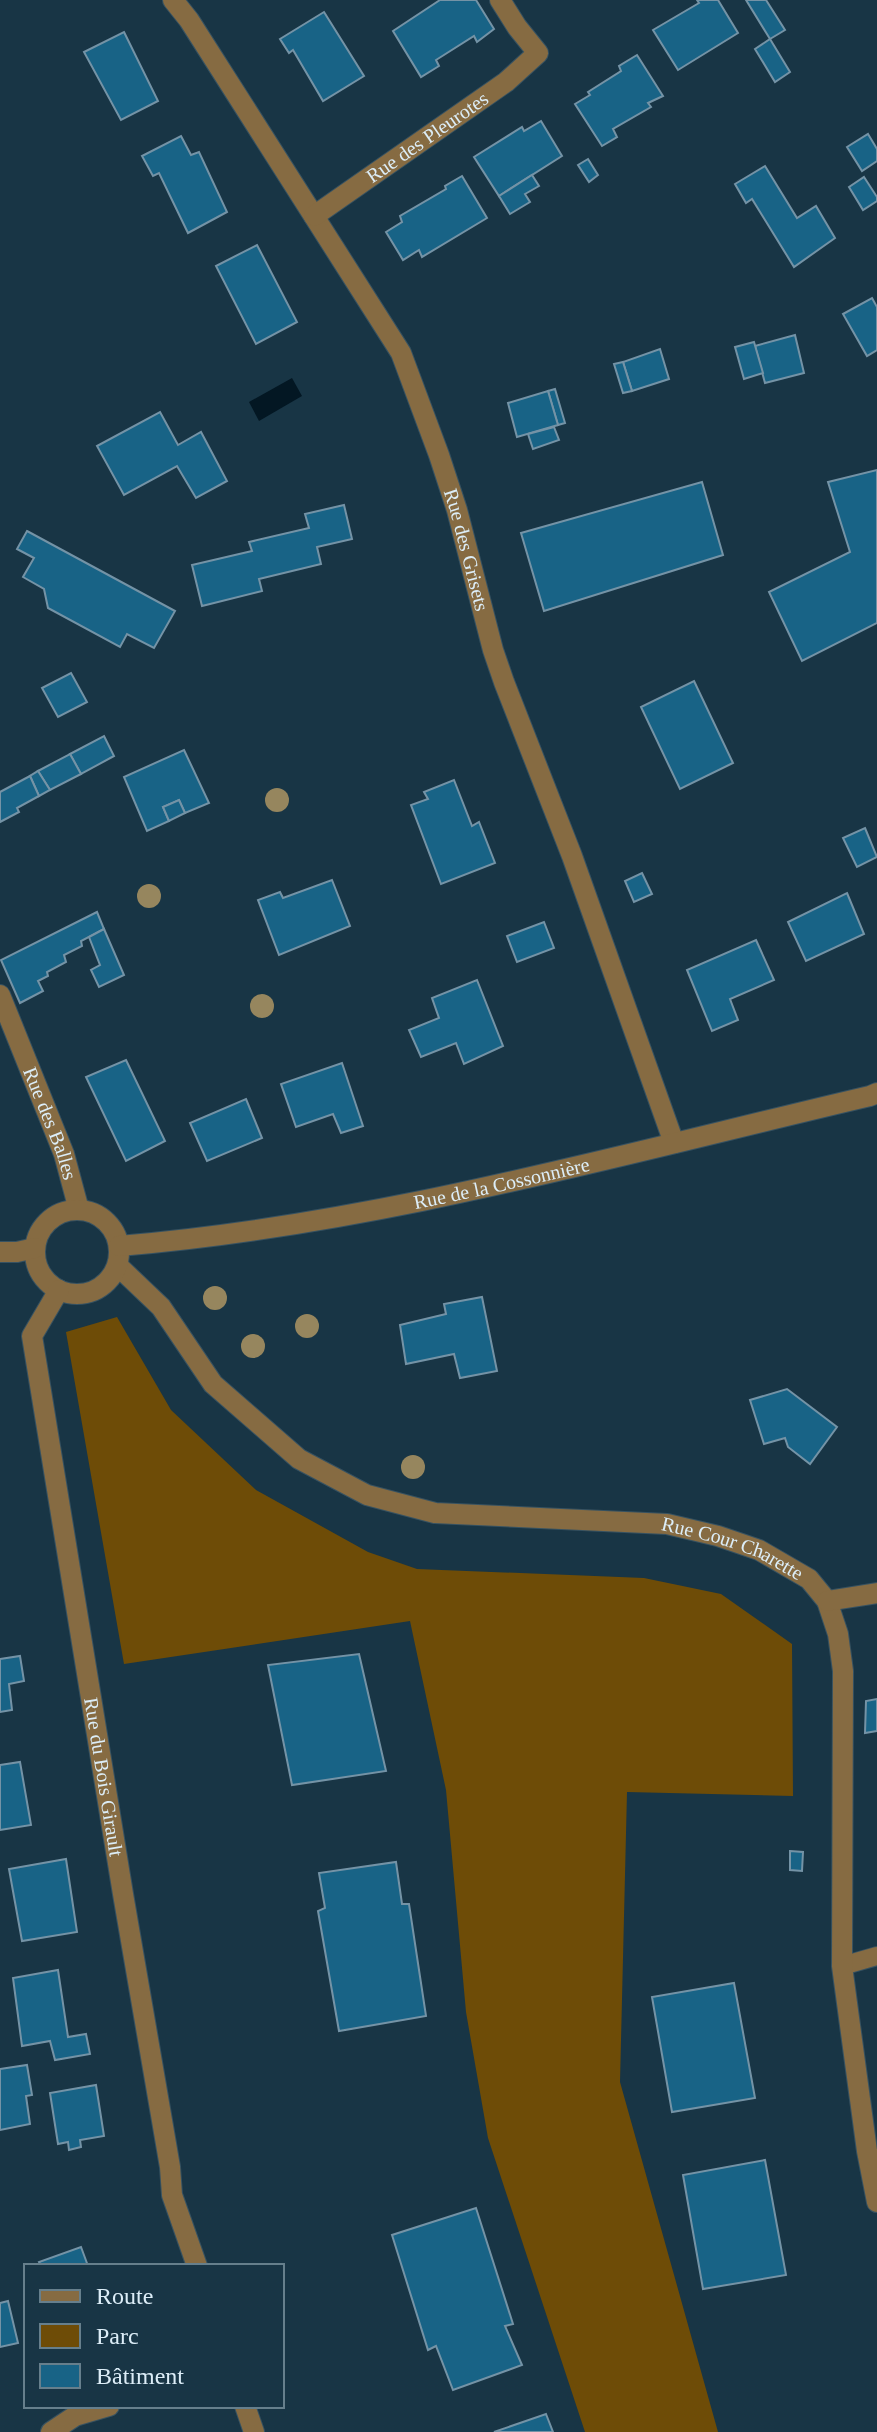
<svg xmlns="http://www.w3.org/2000/svg" width="877" height="2432" viewBox="0 0 877 2432" font-family="'Times New Roman',serif">
  <rect width="100%" height="100%" fill="#183545"/>
  <polygon fill="#6e4c07" points="117,1317 171,1410 256,1490 368,1552 417,1569 644,1578 721,1594 792,1644 793,1796 627,1792 620,2082 718,2432 585,2432 488,2138 466,2012 446,1790 410,1621 124,1664 66,1332"/>
  <polygon fill="#031723" points="292,378 302,396 259,421 249,402"/>
  <g fill="#186386" stroke="#7493a6" stroke-width="2">
    <polygon points="440,0 476,0 494,29 477,42 474,36 436,60 439,66 421,77 393,31"/>
    <polygon points="697,0 718,0 738,33 678,70 653,30 699,3"/>
    <polygon points="746,0 766,0 785,30 770,39"/>
    <polygon points="324,12 364,76 323,101 293,50 289,53 280,39"/>
    <polygon points="124,32 158,101 121,120 84,52"/>
    <polygon points="770,39 790,72 775,82 755,49"/>
    <polygon points="637,55 663,96 648,103 651,107 613,129 617,137 602,146 575,104 590,95 588,92 621,71 619,66"/>
    <polygon points="541,121 562,156 499,196 474,157 522,127 524,131"/>
    <polygon points="868,134 877,149 877,161 862,171 847,147"/>
    <polygon points="181,136 191,155 199,152 227,212 188,233 159,173 153,176 142,156"/>
    <polygon points="588,159 598,175 589,182 578,165"/>
    <polygon points="765,166 797,218 816,206 835,238 794,267 752,199 746,203 735,184"/>
    <polygon points="532,175 539,186 525,194 530,202 510,214 499,196"/>
    <polygon points="462,176 487,218 422,257 419,250 403,260 386,232 402,222 400,216 446,189 445,186"/>
    <polygon points="864,177 877,197 877,201 863,210 849,187"/>
    <polygon points="257,245 297,322 256,344 216,266"/>
    <polygon points="872,298 877,307 877,350 867,356 843,314"/>
    <polygon points="795,335 804,373 765,383 755,346"/>
    <polygon points="754,342 763,373 744,379 735,347"/>
    <polygon points="660,349 669,379 632,391 623,362"/>
    <polygon points="623,362 632,391 623,393 614,364"/>
    <polygon points="555,389 565,423 558,425 548,391"/>
    <polygon points="548,391 558,425 517,437 508,403"/>
    <polygon points="160,412 178,445 201,432 227,481 196,498 177,466 124,495 97,446"/>
    <polygon points="554,427 559,440 533,449 528,434"/>
    <polygon points="877,470 877,623 802,661 769,592 850,552 828,482"/>
    <polygon points="702,482 723,555 544,611 521,533"/>
    <polygon points="344,505 352,539 317,547 321,564 259,579 262,591 202,606 192,565 252,551 249,542 309,528 305,514"/>
    <polygon points="27,531 175,611 154,648 127,634 120,647 48,608 44,589 23,577 34,558 17,549"/>
    <polygon points="71,673 87,702 58,717 42,688"/>
    <polygon points="694,681 733,763 680,789 641,707"/>
    <polygon points="104,736 114,756 81,774 70,754"/>
    <polygon points="184,750 209,803 185,813 179,800 163,807 169,821 147,831 124,777"/>
    <polygon points="70,754 81,774 50,790 38,771"/>
    <polygon points="38,771 50,790 39,796 30,776"/>
    <polygon points="30,776 39,796 17,808 19,812 0,822 0,792"/>
    <polygon points="454,780 472,826 479,822 495,863 441,884 411,805 428,799 424,792"/>
    <polygon points="179,800 185,813 169,821 163,807"/>
    <polygon points="865,828 877,857 857,867 843,838"/>
    <polygon points="642,873 652,894 634,902 625,881"/>
    <polygon points="332,880 350,926 279,955 258,900 280,892 283,898"/>
    <polygon points="847,893 864,934 806,961 788,922"/>
    <polygon points="97,912 104,929 81,941 82,946 64,955 66,962 47,972 48,976 38,981 43,991 20,1003 1,960"/>
    <polygon points="544,922 554,948 517,962 507,936"/>
    <polygon points="104,929 124,975 99,987 91,970 100,965 89,937"/>
    <polygon points="756,940 774,980 730,999 738,1020 712,1031 687,970"/>
    <polygon points="477,980 503,1046 464,1064 456,1043 421,1057 409,1030 439,1018 432,998"/>
    <polygon points="126,1060 165,1141 126,1161 86,1077"/>
    <polygon points="342,1063 363,1126 341,1133 333,1114 296,1127 281,1084"/>
    <polygon points="246,1099 262,1138 207,1161 190,1123"/>
    <polygon points="482,1297 497,1371 460,1378 454,1354 406,1364 400,1325 446,1314 444,1304"/>
    <polygon points="787,1389 837,1427 810,1464 788,1447 785,1438 764,1444 750,1400"/>
    <polygon points="359,1654 386,1771 292,1785 268,1665"/>
    <polygon points="20,1656 24,1681 9,1684 12,1710 0,1712 0,1659"/>
    <polygon points="877,1699 877,1731 865,1733 866,1701"/>
    <polygon points="20,1762 31,1825 0,1830 0,1765"/>
    <polygon points="790,1851 803,1852 802,1871 790,1870"/>
    <polygon points="66,1859 77,1932 22,1941 9,1869"/>
    <polygon points="396,1862 402,1904 409,1904 426,2016 339,2031 318,1911 325,1908 319,1873"/>
    <polygon points="58,1970 68,2037 86,2034 90,2054 55,2060 50,2041 22,2046 13,1978"/>
    <polygon points="734,1983 755,2098 672,2112 652,1997"/>
    <polygon points="27,2065 32,2095 26,2096 30,2124 0,2130 0,2069"/>
    <polygon points="96,2085 104,2136 80,2140 81,2147 69,2150 68,2142 58,2144 50,2093"/>
    <polygon points="765,2160 786,2275 703,2289 683,2175"/>
    <polygon points="476,2208 513,2324 505,2326 522,2365 453,2390 436,2346 428,2350 392,2235"/>
    <polygon points="81,2247 88,2266 41,2266 39,2262"/>
    <polygon points="8,2301 18,2343 0,2347 0,2303"/>
    <polygon points="546,2414 553,2432 494,2432"/>
  </g>
  <g fill="none" stroke-linecap="round" stroke-linejoin="round">
    <g stroke="#375261" stroke-width="20">
      <polyline id="service" points="842,1966 877,1956"/>
    </g>
    <g stroke="#375261" stroke-width="22">
      <g id="minor">
        <path id="s1" d="M173,0L189,20L401,353L439,455L457,510L493,650L504,682L572,856L674,1143"/>
        <path id="s2" d="M314,216L506,82L538,53L517,27L500,0"/>
        <path id="s3" d="M0,995L64,1154L79,1210"/>
        <path id="s4" d="M118,1266L161,1307L213,1384L299,1459L367,1495L435,1513L667,1524L718,1536L759,1550L809,1579L827,1601L838,1634L843,1671L842,1966L867,2151L877,2202"/>
        <polyline points="827,1601 877,1593"/>
        <polyline points="51,2432 75,2416 109,2406"/>
      </g>
    </g>
    <g stroke="#375261" stroke-width="22">
      <g id="tertiary">
        <circle cx="77" cy="1252" r="42"/>
        <path id="s5" d="M119,1246C374,1225 622,1154 870,1096L877,1093"/>
        <polyline points="0,1252 17,1252 35,1248"/>
        <path id="s6" d="M59,1290L32,1336L123,1894L170,2167L172,2195L197,2266"/>
        <polyline points="245,2406 254,2432"/>
      </g>
    </g>
    <use href="#service" stroke="#866b42" stroke-width="18"/>
    <use href="#minor" stroke="#866b42" stroke-width="20"/>
    <use href="#tertiary" stroke="#866b42" stroke-width="20"/>
  </g>
  <g fill="#96865e">
    <circle cx="277" cy="800" r="12"/>
    <circle cx="149" cy="896" r="12"/>
    <circle cx="262" cy="1006" r="12"/>
    <circle cx="215" cy="1298" r="12"/>
    <circle cx="307" cy="1326" r="12"/>
    <circle cx="253" cy="1346" r="12"/>
    <circle cx="413" cy="1467" r="12"/>
  </g>
  <g text-anchor="middle" dominant-baseline="central" stroke-width="7" stroke-linejoin="round" paint-order="stroke">
    <g font-size="20" fill="#dcedf7" stroke="#183545">
      <text stroke="none"><textPath href="#s2" startOffset="138">Rue des Pleurotes</textPath></text>
      <text stroke="none"><textPath href="#s1" startOffset="628">Rue des Grisets</textPath></text>
      <text stroke="none"><textPath href="#s3" startOffset="138">Rue des Balles</textPath></text>
      <text stroke="none"><textPath href="#s5" startOffset="388">Rue de la Cossonnière</textPath></text>
      <text stroke="none"><textPath href="#s4" startOffset="716">Rue Cour Charette</textPath></text>
      <text stroke="none"><textPath href="#s6" startOffset="500">Rue du Bois Girault</textPath></text>
    </g>
  </g>
  <rect x="24" y="2264" width="260" height="144" fill="#183545" stroke="#667f8c" stroke-width="2"/>
  <rect x="40" y="2290" width="40" height="12" fill="#866b42" stroke="#667f8c" stroke-width="2"/>
  <text x="96" y="2304" font-size="24" fill="#dcedf7">Route</text>
  <rect x="40" y="2324" width="40" height="24" fill="#6e4c07" stroke="#667f8c" stroke-width="2"/>
  <text x="96" y="2344" font-size="24" fill="#dcedf7">Parc</text>
  <rect x="40" y="2364" width="40" height="24" fill="#186386" stroke="#667f8c" stroke-width="2"/>
  <text x="96" y="2384" font-size="24" fill="#dcedf7">Bâtiment</text>
</svg>
